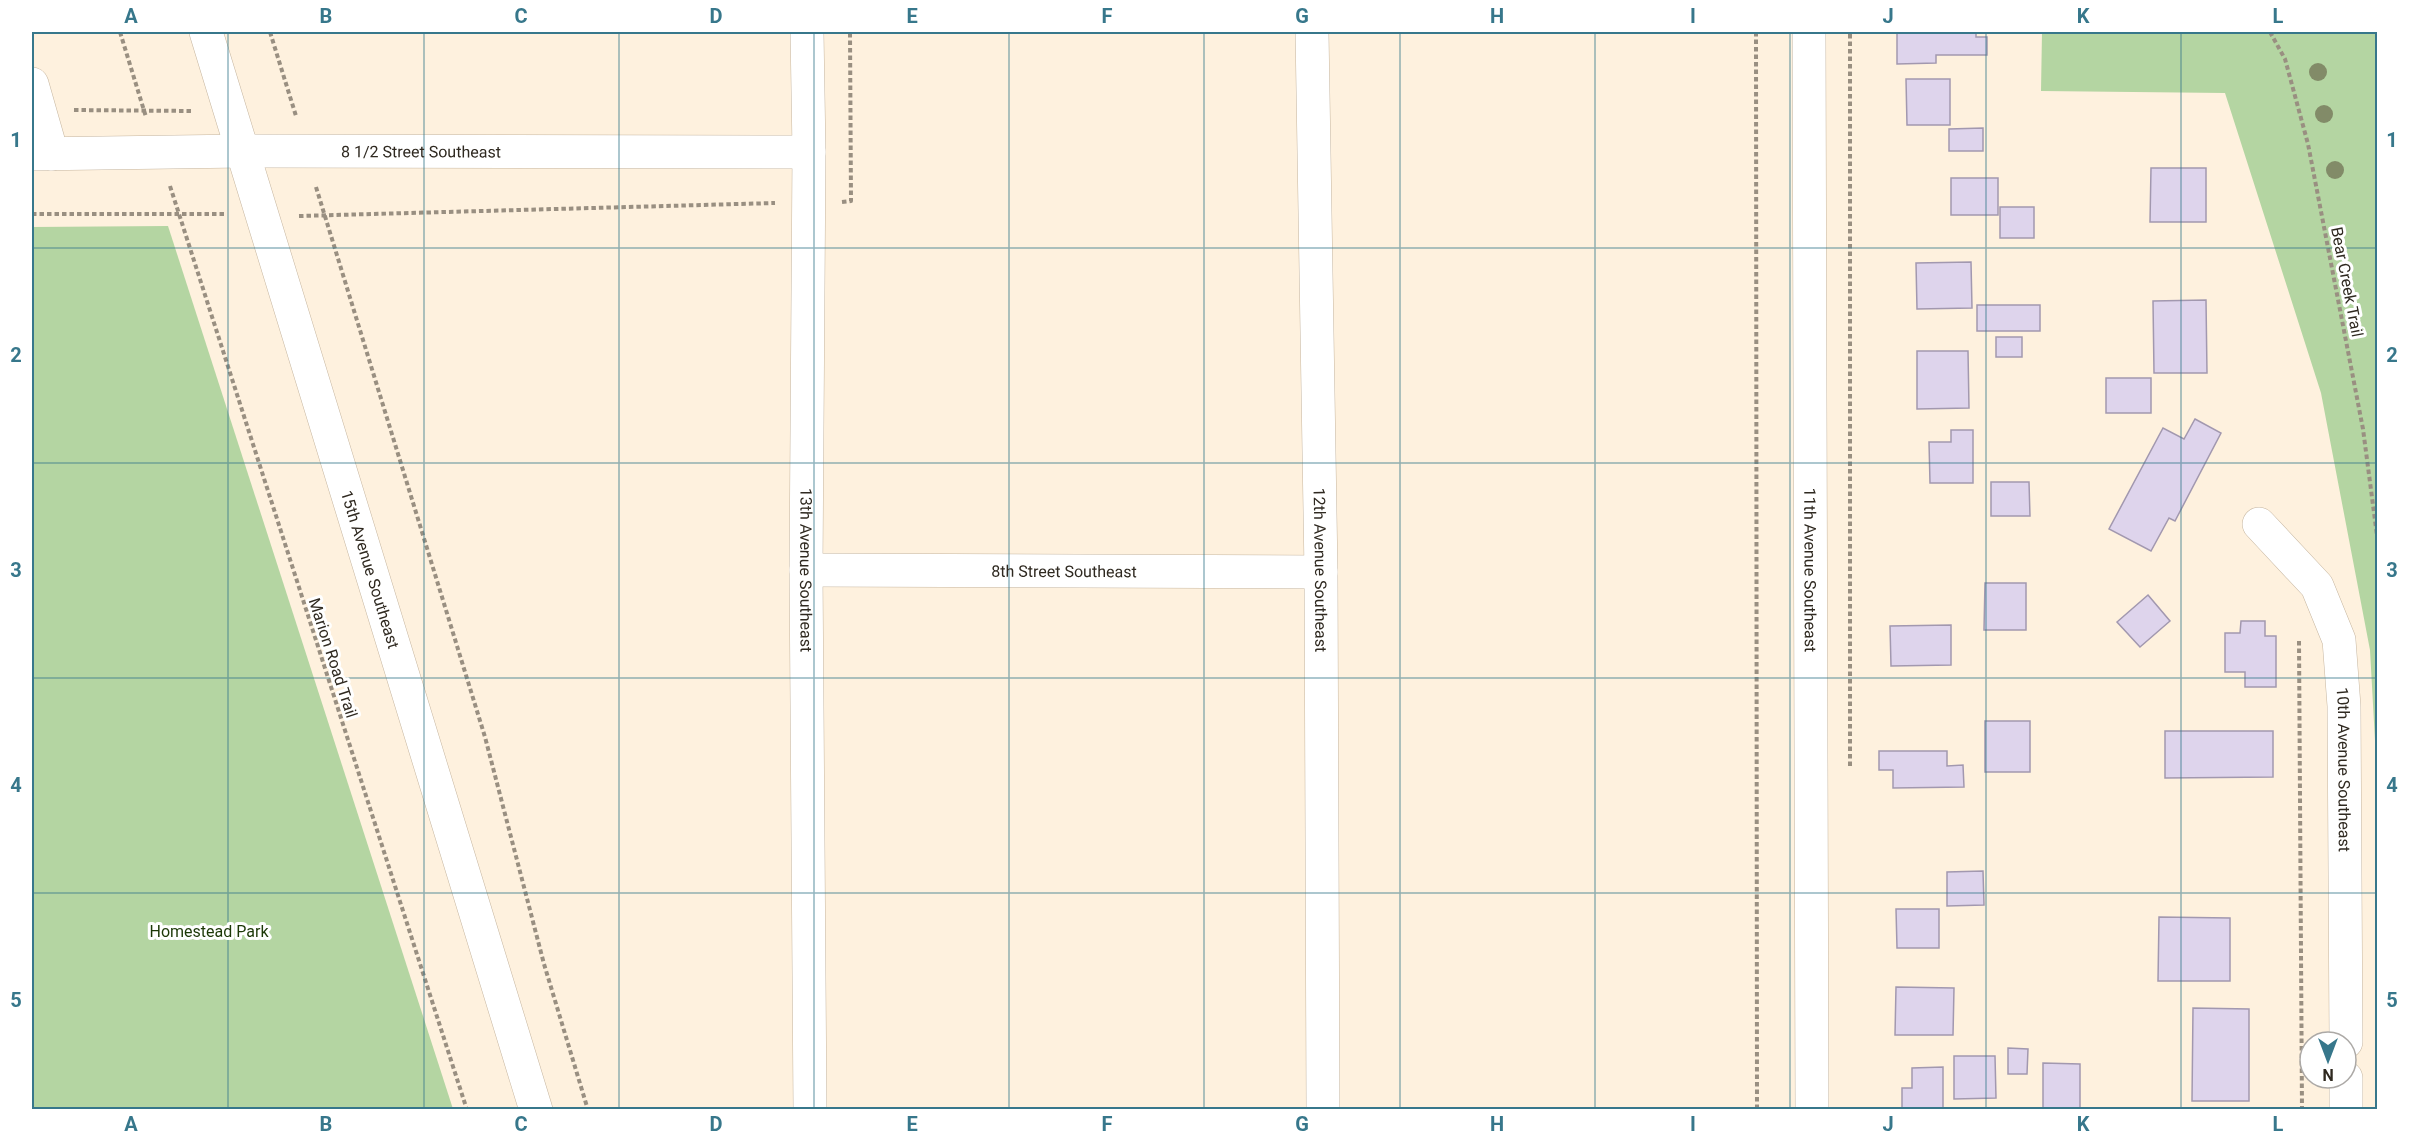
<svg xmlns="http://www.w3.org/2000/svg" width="2409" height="1141" viewBox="0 0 2409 1141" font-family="Roboto,sans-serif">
  <rect width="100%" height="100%" fill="#fef1de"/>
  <g fill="#b4d5a2">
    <polygon points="2042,32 2377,32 2377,777 2370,650 2321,393 2225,93 2041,91"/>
    <polygon points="168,226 453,1109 32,1109 32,227"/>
  </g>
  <g fill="#ded4ec" stroke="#a298af" stroke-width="1.5">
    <polygon points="1897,32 1976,32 1976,37 1987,37 1987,55 1936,55 1936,63 1897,64"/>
    <polygon points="1906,79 1950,79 1950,125 1907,125"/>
    <polygon points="1983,128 1983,151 1949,151 1949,129"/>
    <polygon points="2151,168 2206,168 2206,222 2150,222"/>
    <rect x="1951" y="178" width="47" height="37"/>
    <rect x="2000" y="207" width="34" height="31"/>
    <polygon points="1971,262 1972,308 1917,309 1916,263"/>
    <polygon points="2206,300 2207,373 2154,373 2153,301"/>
    <rect x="1977" y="305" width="63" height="26"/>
    <rect x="1996" y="337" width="26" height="20"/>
    <polygon points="1917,351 1968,351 1969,408 1917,409"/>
    <rect x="2106" y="378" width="45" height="35"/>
    <polygon points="2195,419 2221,433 2175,521 2169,518 2151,551 2109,529 2163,428 2184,439"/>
    <polygon points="1951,430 1973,430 1973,483 1930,483 1929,442 1951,442"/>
    <polygon points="1991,482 2029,482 2030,516 1991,516"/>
    <polygon points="1985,583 2026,583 2026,630 1984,630"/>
    <polygon points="2148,595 2170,621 2140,647 2117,622"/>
    <polygon points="2241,621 2265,621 2265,636 2276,636 2276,687 2245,687 2245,672 2225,672 2225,633 2240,633"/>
    <polygon points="1951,625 1951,665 1891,666 1890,626"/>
    <rect x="1985" y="721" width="45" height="51"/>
    <polygon points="2165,731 2273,731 2273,777 2165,778"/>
    <polygon points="1879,751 1947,751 1947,766 1963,765 1964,787 1893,788 1893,770 1879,770"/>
    <polygon points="1983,871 1984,905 1947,906 1947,872"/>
    <polygon points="1896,909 1939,909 1939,948 1897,948"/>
    <polygon points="2159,917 2230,918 2230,981 2158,981"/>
    <polygon points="1896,987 1954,988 1953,1035 1895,1035"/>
    <polygon points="2193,1008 2249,1009 2249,1101 2192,1101"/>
    <polygon points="2008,1048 2028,1049 2027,1074 2008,1074"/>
    <polygon points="1954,1056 1995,1056 1996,1098 1954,1099"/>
    <polygon points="2043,1063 2080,1064 2080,1110 2043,1110"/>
    <polygon points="1943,1067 1943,1110 1902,1110 1902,1088 1912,1088 1912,1068"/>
  </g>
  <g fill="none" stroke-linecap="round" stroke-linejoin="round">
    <g stroke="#c6b6a0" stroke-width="34">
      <g id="street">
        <path id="s1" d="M807,32L809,152L806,570L810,1110"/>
        <path id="s2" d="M1312,32L1321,572L1323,1110"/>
        <path id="s3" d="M1809,32L1812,1110"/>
        <polyline points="32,84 52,154"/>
        <path id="s4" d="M244,151L809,152"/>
        <path id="s5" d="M2259,524L2317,586L2339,640L2344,706L2346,1042"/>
        <path id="s6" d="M806,570L1321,572"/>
        <polyline points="2346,1078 2346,1110"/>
      </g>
    </g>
    <g stroke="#c6b6a0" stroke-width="34">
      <g id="secondary">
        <path id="s7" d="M206,32L536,1110"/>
        <polyline points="32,154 244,151"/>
      </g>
    </g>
    <g stroke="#998f81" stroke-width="4" stroke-dasharray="4.5 3" stroke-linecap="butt">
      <polyline points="120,32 146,117"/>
      <polyline points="270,32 296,116"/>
      <polyline points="1756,32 1757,1110"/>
      <polyline points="2270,32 2285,59 2308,144 2363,429 2378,543"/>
      <polyline points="74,110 193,111"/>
      <polyline points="170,186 467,1110"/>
      <polyline points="316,187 485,737 544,964 588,1110"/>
      <polyline points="842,202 851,201 850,32"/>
      <polyline points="32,214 226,214"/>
      <polyline points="299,216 775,203"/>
      <polyline points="2299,641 2302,1110"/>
      <polyline points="1850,766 1850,32"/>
    </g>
    <use href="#street" stroke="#fff" stroke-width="33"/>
    <use href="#secondary" stroke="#fff" stroke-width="33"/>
  </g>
  <g fill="#828b68">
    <circle cx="2318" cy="72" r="9"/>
    <circle cx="2324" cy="114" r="9"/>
    <circle cx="2335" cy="170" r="9"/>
  </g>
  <path fill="none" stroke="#37778b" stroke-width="1.5" stroke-opacity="0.55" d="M228,32V1110M424,32V1110M619,32V1110M814,32V1110M1009,32V1110M1204,32V1110M1400,32V1110M1595,32V1110M1790,32V1110M1986,32V1110M2181,32V1110M32,248H2378M32,463H2378M32,678H2378M32,893H2378"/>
  <g text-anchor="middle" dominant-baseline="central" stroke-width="6" stroke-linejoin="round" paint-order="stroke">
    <g font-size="16" fill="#2f2920" stroke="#fff">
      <text stroke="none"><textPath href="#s4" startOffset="177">8 1/2 Street Southeast</textPath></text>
      <text transform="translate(2347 282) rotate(79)">Bear Creek Trail</text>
      <text stroke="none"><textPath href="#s1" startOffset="538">13th Avenue Southeast</textPath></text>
      <text stroke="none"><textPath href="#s2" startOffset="538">12th Avenue Southeast</textPath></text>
      <text stroke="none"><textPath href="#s3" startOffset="538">11th Avenue Southeast</textPath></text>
      <text stroke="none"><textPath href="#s7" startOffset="562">15th Avenue Southeast</textPath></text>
      <text stroke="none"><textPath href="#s6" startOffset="258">8th Street Southeast</textPath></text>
      <text transform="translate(333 658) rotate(72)">Marion Road Trail</text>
      <text stroke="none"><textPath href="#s5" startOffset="273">10th Avenue Southeast</textPath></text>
    </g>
    <g font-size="16" fill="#1c3807" stroke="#fff">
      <text x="209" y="931">Homestead Park</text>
    </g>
  </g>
  <rect width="2409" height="1141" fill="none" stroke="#ffffff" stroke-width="66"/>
  <g transform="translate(2328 1060) rotate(180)"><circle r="28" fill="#ffffff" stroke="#aca9a6" stroke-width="1.5"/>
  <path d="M0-4.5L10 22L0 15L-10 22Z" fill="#37778b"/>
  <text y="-9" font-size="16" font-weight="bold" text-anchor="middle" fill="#2f2920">N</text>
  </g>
  <rect x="33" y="33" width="2343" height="1075" fill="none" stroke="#37778b" stroke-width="2"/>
  <g font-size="20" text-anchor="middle" font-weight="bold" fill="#37778b">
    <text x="131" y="23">A</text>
    <text x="326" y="23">B</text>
    <text x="521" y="23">C</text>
    <text x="716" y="23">D</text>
    <text x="912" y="23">E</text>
    <text x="1107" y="23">F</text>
    <text x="1302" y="23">G</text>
    <text x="1497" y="23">H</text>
    <text x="1693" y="23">I</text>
    <text x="1888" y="23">J</text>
    <text x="2083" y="23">K</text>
    <text x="2278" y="23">L</text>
    <text x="16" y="147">1</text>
    <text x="2392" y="147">1</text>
    <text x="16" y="362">2</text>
    <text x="2392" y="362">2</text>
    <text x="16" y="577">3</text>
    <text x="2392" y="577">3</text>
    <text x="16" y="792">4</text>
    <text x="2392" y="792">4</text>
    <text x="16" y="1007">5</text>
    <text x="2392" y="1007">5</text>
    <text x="131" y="1131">A</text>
    <text x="326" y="1131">B</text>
    <text x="521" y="1131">C</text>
    <text x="716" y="1131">D</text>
    <text x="912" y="1131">E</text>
    <text x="1107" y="1131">F</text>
    <text x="1302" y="1131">G</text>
    <text x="1497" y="1131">H</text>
    <text x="1693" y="1131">I</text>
    <text x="1888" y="1131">J</text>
    <text x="2083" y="1131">K</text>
    <text x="2278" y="1131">L</text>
  </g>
</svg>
